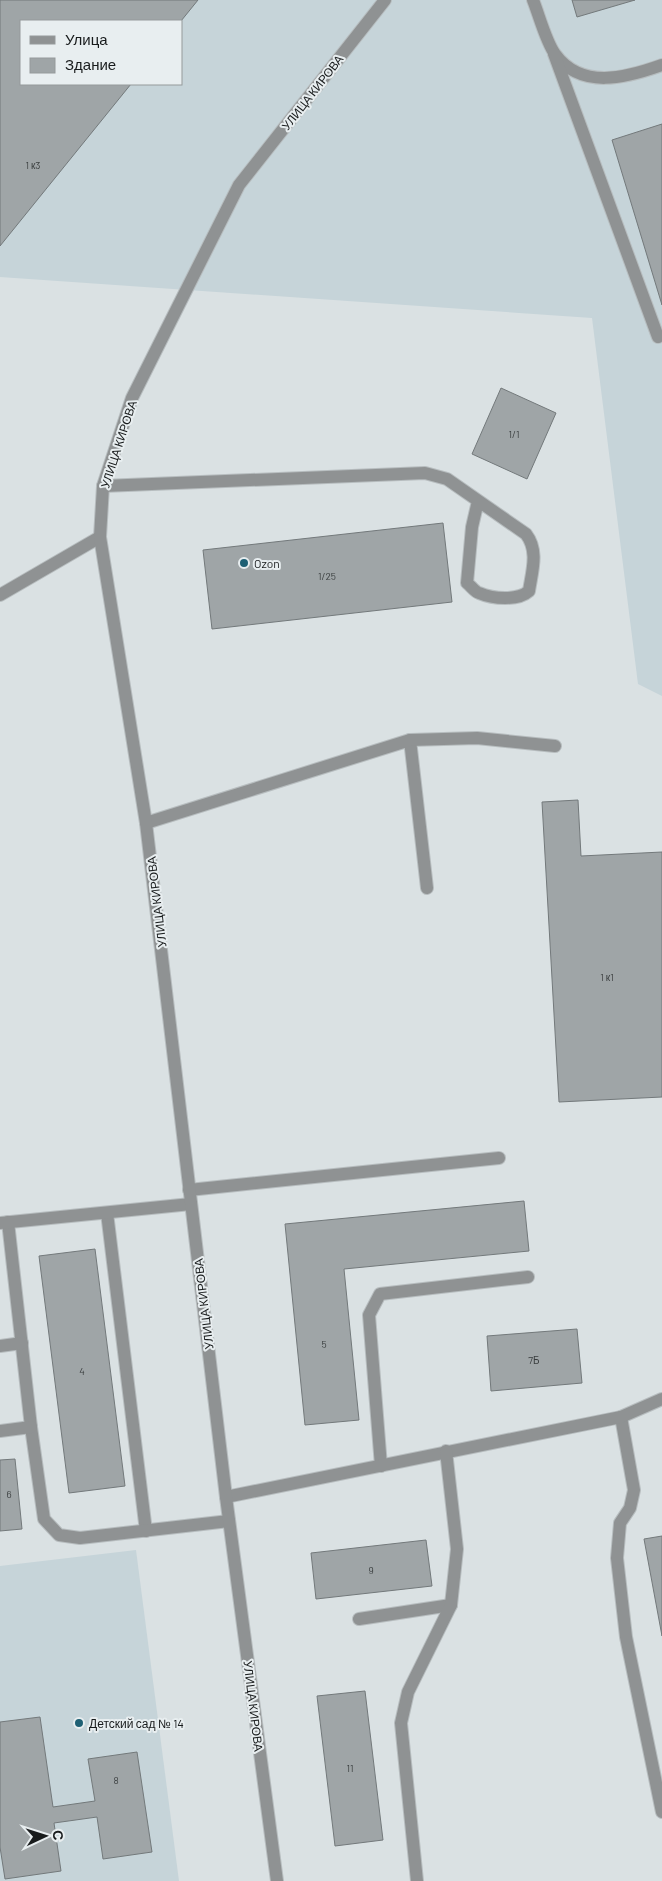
<svg xmlns="http://www.w3.org/2000/svg" width="662" height="1881" viewBox="0 0 662 1881" font-family="Barlow,sans-serif">
  <rect width="100%" height="100%" fill="#dae1e3"/>
  <g fill="#c6d4d9" fill-rule="evenodd">
    <path d="M0,0H662V696L638,684L592,318L0,277ZM21,21H181V84H21Z"/>
    <polygon points="136,1550 179,1881 0,1881 0,1566"/>
  </g>
  <g fill="#9fa5a7" stroke="#73797b">
    <polygon points="0,0 198,0 181,21 21,21 21,84 131,84 0,246"/>
    <polygon points="572,0 635,0 577,17"/>
    <polygon points="662,124 662,305 612,140"/>
    <polygon points="501,388 556,413 527,479 472,454"/>
    <polygon points="443,523 452,602 212,629 203,550"/>
    <polygon points="578,800 581,856 662,852 662,1097 559,1102 542,802"/>
    <polygon points="524,1201 529,1251 344,1269 359,1420 305,1425 285,1224"/>
    <polygon points="95,1249 125,1486 69,1493 39,1256"/>
    <polygon points="577,1329 582,1383 491,1391 487,1336"/>
    <polygon points="15,1459 22,1529 0,1531 0,1460"/>
    <polygon points="662,1536 662,1636 644,1539"/>
    <polygon points="426,1540 432,1586 316,1599 311,1553"/>
    <polygon points="365,1691 383,1840 335,1846 317,1696"/>
    <polygon points="40,1717 53,1807 95,1801 88,1759 137,1752 152,1852 103,1859 97,1817 54,1823 61,1871 5,1879 0,1847 0,1722"/>
  </g>
  <g fill="none" stroke-linecap="round" stroke-linejoin="round">
    <g stroke="#b7bdbf" stroke-width="14">
      <g id="minor">
        <path d="M533,0C539,15 546,42 555,54C581,90 626,78 662,65"/>
        <polyline points="554,54 658,337"/>
        <path d="M103,486L425,473L447,479L526,534C539,551 532,571 529,591C518,601 493,599 479,593C475,592 471,586 467,583L472,527L478,501"/>
        <polyline points="0,595 100,537"/>
        <polyline points="410,740 427,888"/>
        <polyline points="146,823 410,740 477,738 555,746"/>
        <polyline points="189,1190 499,1158"/>
        <polyline points="107,1213 146,1531"/>
        <polyline points="8,1222 31,1427 44,1519 59,1535 80,1538 229,1521"/>
        <polyline points="0,1223 191,1204"/>
        <polyline points="0,1346 22,1343"/>
        <polyline points="621,1417 634,1490 630,1508 620,1523 617,1558 626,1637 662,1812"/>
        <polyline points="0,1431 31,1427"/>
        <polyline points="381,1466 369,1315 380,1294 528,1277"/>
        <polyline points="226,1497 621,1417 662,1399"/>
        <polyline points="359,1619 451,1605"/>
        <polyline points="277,1881 226,1497 146,823 100,537 103,486 132,398 239,185 385,0"/>
        <polyline points="417,1881 401,1723 408,1692 451,1605 457,1549 446,1451"/>
      </g>
    </g>
    <use href="#minor" stroke="#8f9293" stroke-width="12"/>
  </g>
  <g fill="#1e6074" stroke="#e8eef0" stroke-width="2">
    <circle cx="244" cy="563" r="5"/>
    <circle cx="79" cy="1723" r="5"/>
  </g>
  <g text-anchor="middle" dominant-baseline="central" stroke-width="4" stroke-linejoin="round" paint-order="stroke">
    <g font-size="10" fill="#3a3e3f">
      <text x="33" y="165">1 к3</text>
      <text x="514" y="434">1/1</text>
      <text x="327" y="576">1/25</text>
      <text x="607" y="977">1 к1</text>
      <text x="324" y="1344">5</text>
      <text x="534" y="1360">7Б</text>
      <text x="82" y="1371">4</text>
      <text x="9" y="1494">6</text>
      <text x="371" y="1570">9</text>
      <text x="350" y="1768">11</text>
      <text x="116" y="1780">8</text>
    </g>
    <g font-size="12" fill="#181b1c" stroke="#e8eef0">
      <text transform="translate(312 92) rotate(-52)">УЛИЦА КИРОВА</text>
      <text transform="translate(118 444) rotate(-72)">УЛИЦА КИРОВА</text>
      <text transform="translate(156 902) rotate(-97)">УЛИЦА КИРОВА</text>
      <text transform="translate(203 1304) rotate(-97)">УЛИЦА КИРОВА</text>
      <text transform="translate(254 1706) rotate(83)">УЛИЦА КИРОВА</text>
    </g>
    <g font-size="12" fill="#181b1c" stroke="#e8eef0" text-anchor="start">
      <text x="254" y="563">Ozon</text>
      <text x="89" y="1723">Детский сад № 14</text>
    </g>
  </g>
  <rect x="20" y="20" width="162" height="65" fill="#e8eef0" stroke="#959a9b"/>
  <rect x="30" y="36" width="25" height="8" fill="#8f9293" stroke="#959a9b"/>
  <text x="65" y="45" font-size="15" fill="#181b1c">Улица</text>
  <rect x="30" y="58" width="25" height="15" fill="#9fa5a7" stroke="#959a9b"/>
  <text x="65" y="70" font-size="15" fill="#181b1c">Здание</text>
  <g transform="translate(45 1836) rotate(86)" stroke="#e8eef0" stroke-width="4" paint-order="stroke">
  <path d="M0-4L9 19L0 12L-9 19Z" fill="#181b1c"/>
  <text y="-8" font-size="14" font-weight="bold" text-anchor="middle" fill="#181b1c">С</text>
  </g>
</svg>
